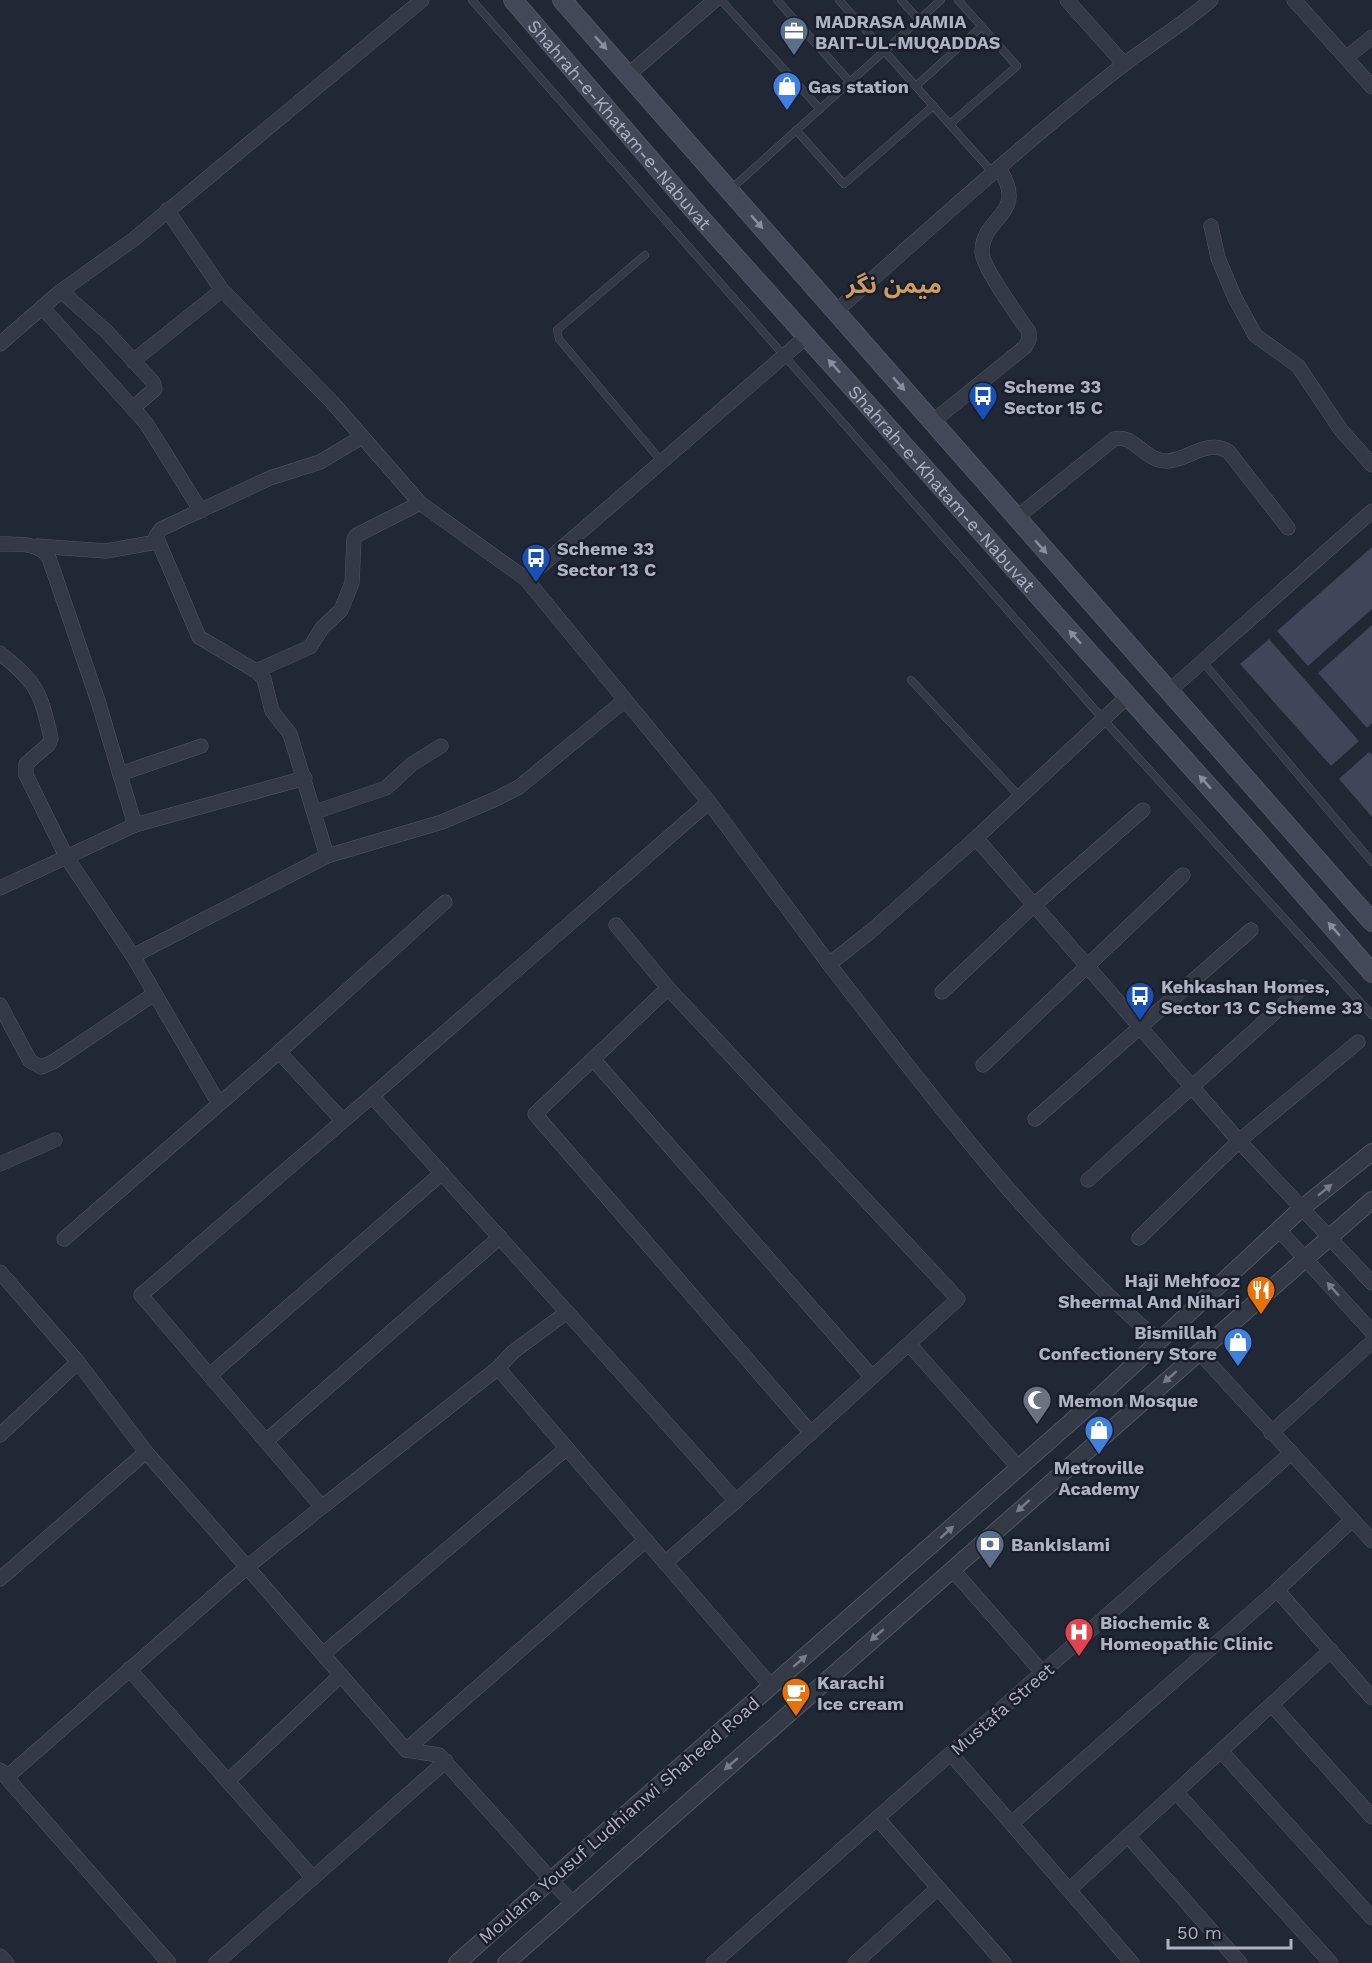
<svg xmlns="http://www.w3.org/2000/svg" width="1372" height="1963" viewBox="0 0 1372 1963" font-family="'Work Sans','Noto Sans Arabic',sans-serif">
  <rect width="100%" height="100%" fill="#202735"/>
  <g fill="#3e4658">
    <polygon points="1372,547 1372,609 1308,666 1277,631"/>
    <polygon points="1372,625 1372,723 1367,728 1318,673"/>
    <polygon points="1269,639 1359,741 1331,766 1240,664"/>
    <polygon points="1369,752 1372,755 1372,817 1339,779"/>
  </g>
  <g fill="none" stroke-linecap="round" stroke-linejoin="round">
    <g stroke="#515664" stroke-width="8">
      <g id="service">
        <polyline points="472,0 1103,719 1372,1015"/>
        <polyline points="721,0 820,109"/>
        <polyline points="777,0 850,82"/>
        <polyline points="839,0 993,173"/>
        <polyline points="901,0 919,20"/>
        <polyline points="916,86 981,27"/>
        <polyline points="950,124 1017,66 958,0"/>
        <polyline points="796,130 844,184 933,106"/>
        <polyline points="731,189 941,0"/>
        <polyline points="645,255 557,330 559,339 662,462"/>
        <polyline points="1203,662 1372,862"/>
        <polyline points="911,680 1020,797"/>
      </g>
    </g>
    <g stroke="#515664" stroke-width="15">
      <g id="minor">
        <polyline points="1067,0 1124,64"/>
        <polyline points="1294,0 1372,87"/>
        <polyline points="1347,57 1372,37"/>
        <polyline points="628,75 715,0"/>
        <polyline points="167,210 222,290 332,402 420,503 526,579"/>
        <polyline points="1211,226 1218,258 1234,296 1255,335 1298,366 1341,430 1372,465"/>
        <polyline points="61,291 106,331 153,382 155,389 134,407"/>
        <polyline points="42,307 146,423 201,511"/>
        <path d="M835,312C930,229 1024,142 1123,65C1152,43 1183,24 1211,0"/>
        <polyline points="0,344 61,291 134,239 422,0"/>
        <polyline points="133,361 222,290"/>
        <path d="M932,422L1025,347L1029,340V332C1019,317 981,266 982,251C983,215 1029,215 999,168"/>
        <path d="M1016,518L1114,439C1134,433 1145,462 1167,461C1189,460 1207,438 1229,452L1288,528"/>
        <path d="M0,544C17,544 39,542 49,558L98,701L135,825"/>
        <polyline points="37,546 106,551 157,542"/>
        <path d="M0,653C38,684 40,691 51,738L49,744L26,764V775L67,858L133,956L219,1104"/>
        <polyline points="256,671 310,647 322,628 341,610 352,583 354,539 357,535 420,503"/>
        <polyline points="1168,692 1372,511"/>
        <polyline points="1128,696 976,838 1239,1141 1372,1283"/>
        <polyline points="120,774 201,746"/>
        <polyline points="709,802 526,579 807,336"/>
        <polyline points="315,812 386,788 412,764 441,746"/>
        <polyline points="327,856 290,734 272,711 264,679 256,671 199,637 156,536 161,529 270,478 320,462 362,437"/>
        <polyline points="0,888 135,825 305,778"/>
        <polyline points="616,925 668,988 958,1299 736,1501"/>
        <polyline points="133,956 327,856 442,822 498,798 519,787 625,700"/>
        <path d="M829,964C928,1092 1036,1237 1159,1341"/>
        <polyline points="668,988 535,1114 811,1433"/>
        <polyline points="942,992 1034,905 1143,810"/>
        <polyline points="0,1005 30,1061 41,1067 53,1062 154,994"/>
        <polyline points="279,1052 343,1121"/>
        <polyline points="593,1059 872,1377"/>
        <polyline points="983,1065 1183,875"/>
        <polyline points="372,1096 709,802 829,964 870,932 976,838"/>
        <polyline points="1035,1119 1251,930"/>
        <polyline points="0,1164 55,1140"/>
        <polyline points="1088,1180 1303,987"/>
        <polyline points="1279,1230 1372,1332"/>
        <polyline points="1139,1238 1239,1141 1358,1042"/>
        <polyline points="64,1239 279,1052 445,902"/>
        <polyline points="0,1272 78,1362"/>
        <polyline points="567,1312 736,1501 665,1563"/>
        <polyline points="909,1344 1019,1468"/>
        <polyline points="1199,1352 1372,1541"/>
        <polyline points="210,1375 442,1173"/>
        <polyline points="1271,1433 1372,1342"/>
        <polyline points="0,1435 78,1362 146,1452 247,1567 7,1777"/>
        <polyline points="266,1441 500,1237"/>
        <polyline points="322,1507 498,1368"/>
        <polyline points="952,1569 1043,1673"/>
        <polyline points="0,1579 146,1452"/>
        <polyline points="1277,1590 1372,1698"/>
        <polyline points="323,1654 567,1448"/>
        <polyline points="129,1669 313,1878"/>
        <polyline points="1272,1705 1372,1817"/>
        <polyline points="406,1750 646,1540"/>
        <polyline points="1221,1751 1372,1918"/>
        <polyline points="951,1754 1132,1963"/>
        <polyline points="0,1770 169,1963"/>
        <polyline points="228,1781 341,1675"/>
        <polyline points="1176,1792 1331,1963"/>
        <polyline points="878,1819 1004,1963"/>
        <polyline points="1012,1823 1277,1590 1352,1520"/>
        <polyline points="1128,1836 1240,1963"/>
        <polyline points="1070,1889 1331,1650"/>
        <polyline points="573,1904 439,1755 406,1750 247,1567 322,1507 141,1295 372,1096 567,1312 513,1352 498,1368 771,1686"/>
        <polyline points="0,1956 7,1963"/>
        <polyline points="216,1963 446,1761"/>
        <polyline points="713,1963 1290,1454"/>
        <polyline points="855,1963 938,1888"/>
      </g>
    </g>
    <g stroke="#515664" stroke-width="18">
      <g id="tertiary">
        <polyline points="457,1963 1098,1398 1302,1208 1372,1152"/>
        <polyline points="506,1963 1372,1200"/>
      </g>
    </g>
    <g stroke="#515664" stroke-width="20">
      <g id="secondary">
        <path id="s1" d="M513,0L698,215L1254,837L1372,973"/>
        <polyline points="562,0 1372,922"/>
      </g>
    </g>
    <use href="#service" stroke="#343946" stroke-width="7"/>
    <use href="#minor" stroke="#343946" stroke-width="14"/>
    <use href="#tertiary" stroke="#343946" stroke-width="16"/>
    <use href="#secondary" stroke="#424858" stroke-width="18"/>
  </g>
  <defs><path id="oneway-solid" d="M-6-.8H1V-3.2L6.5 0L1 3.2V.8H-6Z" transform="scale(1.5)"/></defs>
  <g fill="#888e9e">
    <use href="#oneway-solid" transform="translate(601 43) rotate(48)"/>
    <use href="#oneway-solid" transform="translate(757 222) rotate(49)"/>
    <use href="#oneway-solid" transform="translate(834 366) rotate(-132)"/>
    <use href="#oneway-solid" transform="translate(899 384) rotate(49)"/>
    <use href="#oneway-solid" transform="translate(1041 547) rotate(49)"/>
    <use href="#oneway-solid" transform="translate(1075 637) rotate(-132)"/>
    <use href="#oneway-solid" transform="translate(1205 782) rotate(-132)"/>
    <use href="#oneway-solid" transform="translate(1334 929) rotate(-131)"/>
  </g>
  <g fill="#777c8b">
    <use href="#oneway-solid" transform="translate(1325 1190) rotate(-39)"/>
    <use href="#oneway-solid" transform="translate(1333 1289) rotate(-132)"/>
    <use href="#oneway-solid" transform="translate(1170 1377) rotate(139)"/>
    <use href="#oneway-solid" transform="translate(1023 1506) rotate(138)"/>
    <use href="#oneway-solid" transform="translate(947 1532) rotate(-42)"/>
    <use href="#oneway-solid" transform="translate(877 1635) rotate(139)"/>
    <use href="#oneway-solid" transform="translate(800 1661) rotate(-41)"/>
    <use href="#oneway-solid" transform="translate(731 1764) rotate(139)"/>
  </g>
  <defs>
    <g id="office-pin" transform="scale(1.5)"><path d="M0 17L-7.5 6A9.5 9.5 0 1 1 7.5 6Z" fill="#5c6f8a" stroke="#191e2a"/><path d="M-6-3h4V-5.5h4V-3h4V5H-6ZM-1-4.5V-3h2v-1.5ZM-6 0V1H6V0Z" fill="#fff"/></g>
    <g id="shop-pin" transform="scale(1.5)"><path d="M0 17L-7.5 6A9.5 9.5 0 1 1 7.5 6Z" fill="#3f7fe0" stroke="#191e2a"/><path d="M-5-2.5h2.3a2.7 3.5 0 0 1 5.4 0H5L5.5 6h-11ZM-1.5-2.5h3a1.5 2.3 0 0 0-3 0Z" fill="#fff"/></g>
    <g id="bus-pin" transform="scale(1.5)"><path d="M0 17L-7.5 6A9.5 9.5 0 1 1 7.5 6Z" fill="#1a4fb4" stroke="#191e2a"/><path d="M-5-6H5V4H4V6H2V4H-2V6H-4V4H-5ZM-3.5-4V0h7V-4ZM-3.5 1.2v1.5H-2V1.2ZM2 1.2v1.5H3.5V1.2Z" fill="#fff"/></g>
    <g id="restaurant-pin" transform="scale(1.5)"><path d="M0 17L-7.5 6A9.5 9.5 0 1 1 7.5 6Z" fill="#e8710a" stroke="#191e2a"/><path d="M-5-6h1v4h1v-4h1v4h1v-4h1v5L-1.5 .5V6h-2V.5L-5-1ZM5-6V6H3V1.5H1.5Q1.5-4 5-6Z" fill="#fff"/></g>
    <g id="mosque-pin" transform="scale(1.5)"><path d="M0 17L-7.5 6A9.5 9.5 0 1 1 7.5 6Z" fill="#6b7280" stroke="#191e2a"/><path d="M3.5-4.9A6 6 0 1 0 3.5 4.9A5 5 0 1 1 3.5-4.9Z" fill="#fff"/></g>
    <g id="bank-pin" transform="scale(1.5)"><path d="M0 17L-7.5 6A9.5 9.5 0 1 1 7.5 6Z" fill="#5c6f8a" stroke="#191e2a"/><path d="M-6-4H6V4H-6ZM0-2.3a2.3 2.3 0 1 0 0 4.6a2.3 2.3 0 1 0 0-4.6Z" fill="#fff"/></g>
    <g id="hospital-pin" transform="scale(1.5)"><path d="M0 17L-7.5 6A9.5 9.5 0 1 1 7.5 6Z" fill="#e0444e" stroke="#191e2a"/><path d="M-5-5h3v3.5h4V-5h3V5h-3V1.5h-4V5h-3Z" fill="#fff"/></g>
    <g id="cafe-pin" transform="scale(1.5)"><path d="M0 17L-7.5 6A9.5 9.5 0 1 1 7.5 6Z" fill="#e8710a" stroke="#191e2a"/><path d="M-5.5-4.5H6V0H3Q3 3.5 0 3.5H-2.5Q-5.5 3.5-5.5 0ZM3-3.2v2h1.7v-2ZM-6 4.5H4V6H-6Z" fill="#fff"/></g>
  </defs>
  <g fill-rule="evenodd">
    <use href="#office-pin" x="794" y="31"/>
    <use href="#shop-pin" x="787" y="86"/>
    <use href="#bus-pin" x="983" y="396"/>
    <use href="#bus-pin" x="536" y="558"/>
    <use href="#bus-pin" x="1140" y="996"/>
    <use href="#restaurant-pin" x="1261" y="1290"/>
    <use href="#shop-pin" x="1238" y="1342"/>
    <use href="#mosque-pin" x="1037" y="1400"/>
    <use href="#shop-pin" x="1099" y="1430"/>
    <use href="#bank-pin" x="990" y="1544"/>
    <use href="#hospital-pin" x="1079" y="1632"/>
    <use href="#cafe-pin" x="796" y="1692"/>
  </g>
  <g text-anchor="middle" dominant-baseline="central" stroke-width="5" stroke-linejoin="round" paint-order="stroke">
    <g font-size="18" font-weight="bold" fill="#aeb3c3" stroke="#191e2a" text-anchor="start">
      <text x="815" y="21">MADRASA JAMIA<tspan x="815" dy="21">BAIT-UL-MUQADDAS</tspan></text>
      <text x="808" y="86">Gas station</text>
      <text x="1004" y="386">Scheme 33<tspan x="1004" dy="21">Sector 15 C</tspan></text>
      <text x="557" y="548">Scheme 33<tspan x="557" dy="21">Sector 13 C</tspan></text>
      <text x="1161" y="986">Kehkashan Homes,<tspan x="1161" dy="21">Sector 13 C Scheme 33</tspan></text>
      <text x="1240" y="1280" text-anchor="end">Haji Mehfooz<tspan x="1240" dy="21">Sheermal And Nihari</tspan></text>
      <text x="1217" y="1332" text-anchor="end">Bismillah<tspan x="1217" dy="21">Confectionery Store</tspan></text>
      <text x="1058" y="1400">Memon Mosque</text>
      <text x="1099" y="1467" text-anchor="middle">Metroville<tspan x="1099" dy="21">Academy</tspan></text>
      <text x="1011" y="1544">BankIslami</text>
      <text x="1100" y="1622">Biochemic &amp;<tspan x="1100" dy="21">Homeopathic Clinic</tspan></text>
      <text x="817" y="1682">Karachi<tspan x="817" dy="21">Ice cream</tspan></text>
    </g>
    <g font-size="18" fill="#aeb3c3" stroke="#191e2a">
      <text stroke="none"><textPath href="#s1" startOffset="164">Shahrah-e-Khatam-e-Nabuvat</textPath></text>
      <text stroke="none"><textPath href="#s1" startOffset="650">Shahrah-e-Khatam-e-Nabuvat</textPath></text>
      <text transform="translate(1002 1709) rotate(-41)">Mustafa Street</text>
      <text transform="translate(619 1820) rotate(-41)">Moulana Yousuf Ludhianwi Shaheed Road</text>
    </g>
    <g font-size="24" font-weight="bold" fill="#cd9c5e" stroke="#191e2a">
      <text x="894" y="285">میمن نگر</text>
    </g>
  </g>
  <path d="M1168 1939v9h123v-9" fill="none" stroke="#aeb3c3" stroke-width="3"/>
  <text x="1177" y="1939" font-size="18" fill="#aeb3c3" stroke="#191e2a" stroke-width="4.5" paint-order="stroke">50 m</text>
</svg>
